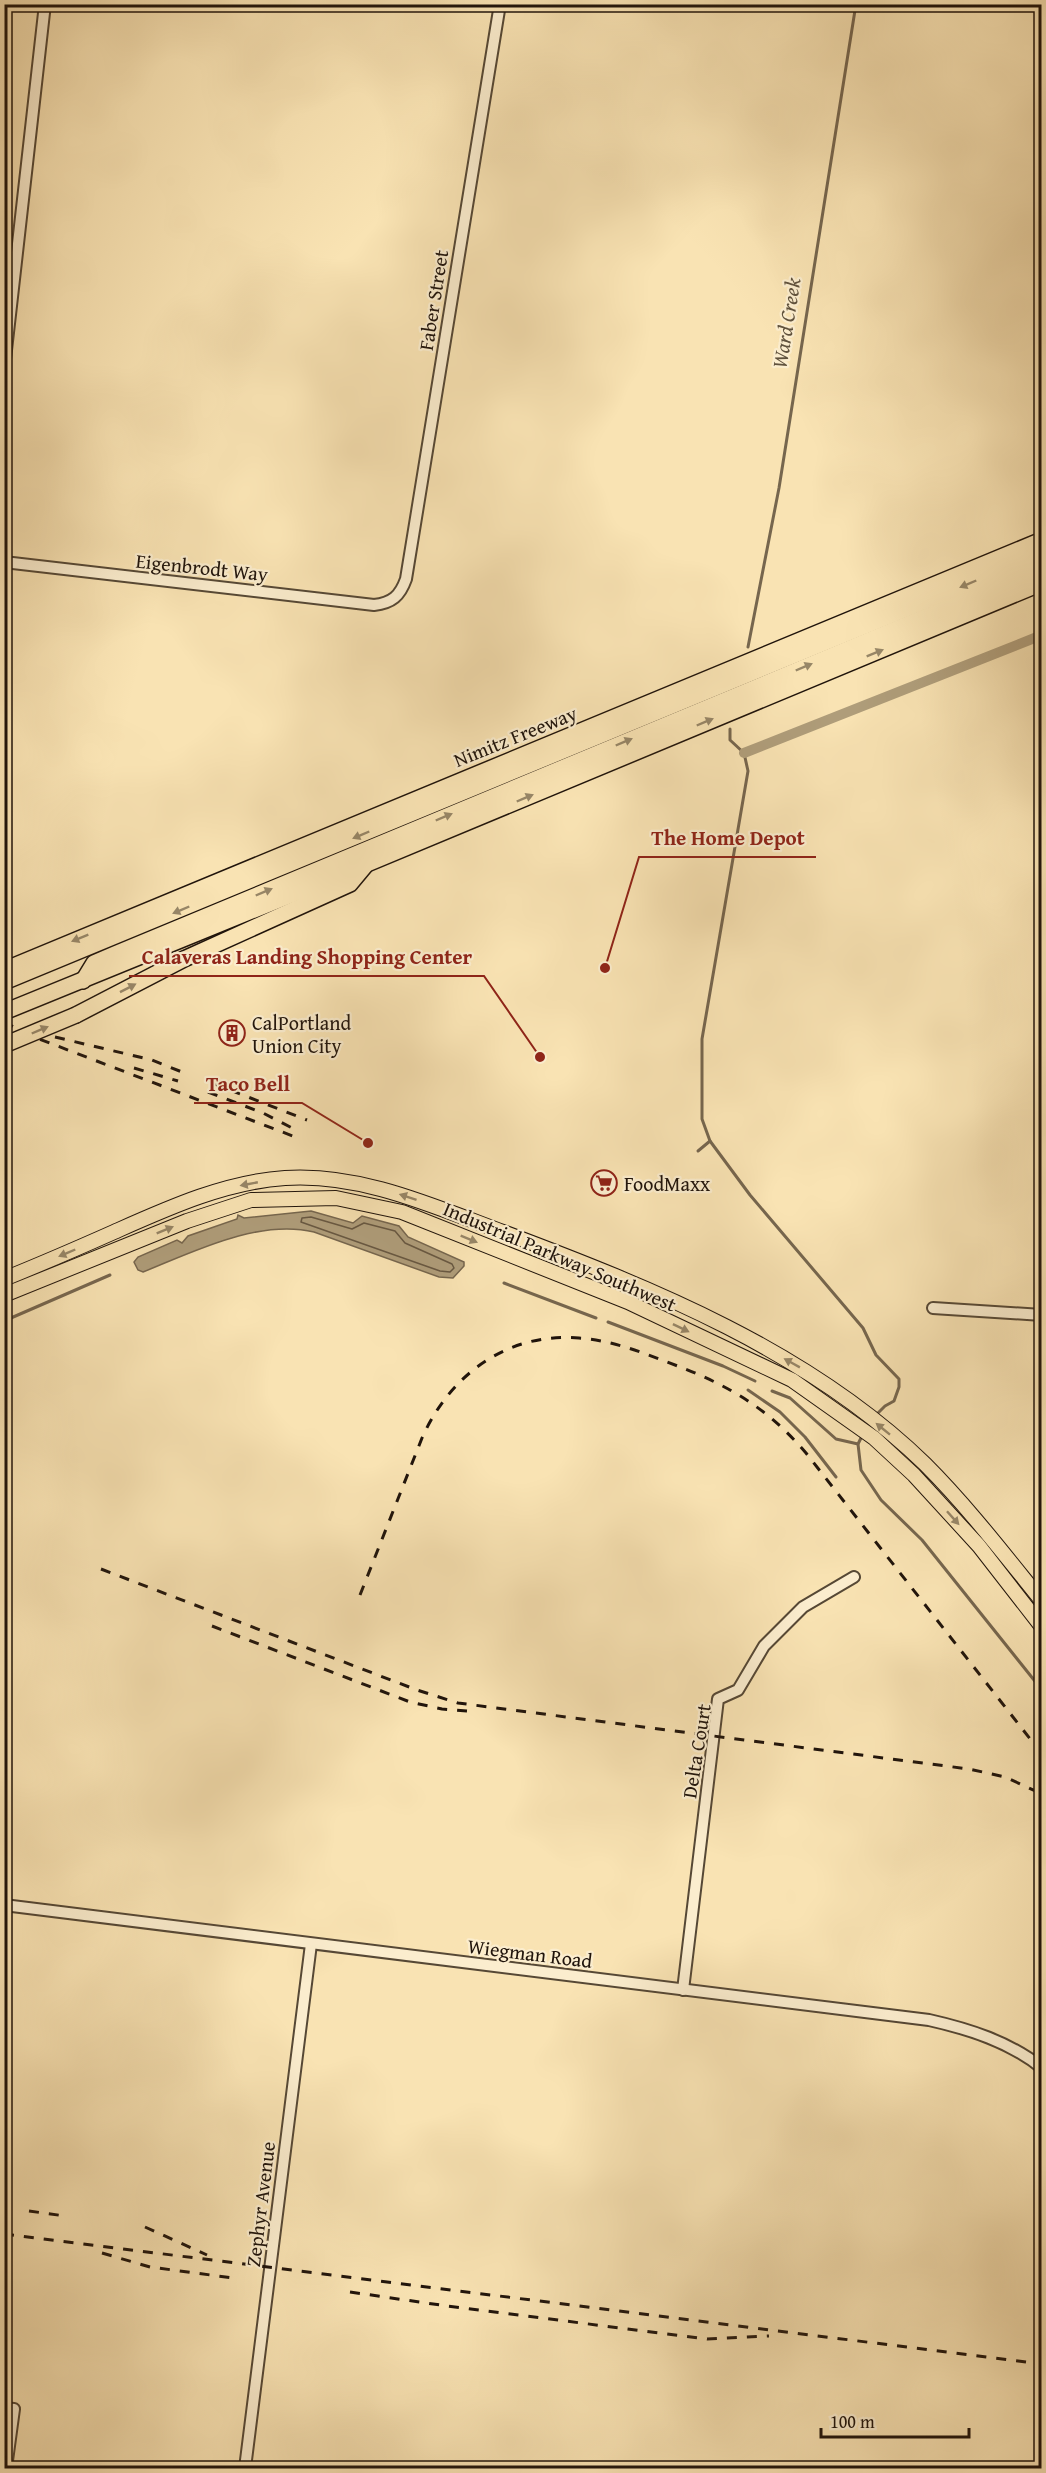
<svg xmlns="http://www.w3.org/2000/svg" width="1046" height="2473" viewBox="0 0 1046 2473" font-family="'Gentium Book Plus',serif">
  <rect width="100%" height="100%" fill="#f9e3b3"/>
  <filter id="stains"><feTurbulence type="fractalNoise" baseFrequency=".00333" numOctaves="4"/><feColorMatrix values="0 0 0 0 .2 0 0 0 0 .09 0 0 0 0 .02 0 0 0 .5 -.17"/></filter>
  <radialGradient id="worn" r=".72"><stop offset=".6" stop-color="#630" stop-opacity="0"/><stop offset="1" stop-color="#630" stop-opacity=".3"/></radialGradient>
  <path fill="#af9d7a" stroke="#76664e" stroke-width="1.5" d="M311,1211L353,1223L362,1216L399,1226L408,1237L464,1262V1266L453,1278L439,1277L314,1232C258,1219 195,1251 143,1272L138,1270L134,1262L138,1257L177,1240L182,1243L188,1236L237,1219L238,1215L244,1218Z"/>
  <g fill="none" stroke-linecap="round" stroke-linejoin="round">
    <polygon stroke="#685842" stroke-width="1.5" points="311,1217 352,1229 364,1223 395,1231 405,1243 452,1264 454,1268 450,1272 440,1271 301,1222 302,1218"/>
    <g stroke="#76664e" stroke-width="3">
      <polyline points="748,647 779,488 856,4"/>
      <polyline points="730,729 730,740 744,753 748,771 702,1039 702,1119 710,1141 750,1195 863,1328 876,1355 899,1379 899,1387 894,1401 885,1406 875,1416"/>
      <polyline points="698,1151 710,1141"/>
      <polyline points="504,1283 596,1318"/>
      <polyline points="4,1321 110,1275"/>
      <polyline points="608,1322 723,1366 755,1381"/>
      <polyline points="748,1390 780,1412 805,1437 836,1477"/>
      <polyline points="772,1391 790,1398 836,1439 858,1444"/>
      <polyline points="862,1436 858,1444 861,1470 881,1500 922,1540 1042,1690"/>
    </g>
    <polyline stroke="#af9d7a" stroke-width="10" points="744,753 1042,635"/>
    <g stroke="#564835" stroke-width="14">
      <g id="minor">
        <polyline points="4,368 45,4"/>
        <path d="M4,562L374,605C392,603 400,596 406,579L500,4"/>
        <polyline points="933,1308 1042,1315"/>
        <path d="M4,1905L929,2020C969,2029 1010,2042 1042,2068"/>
        <polyline points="683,1990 718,1699 738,1690 764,1646 803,1607 854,1577"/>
        <polyline points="4,2408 14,2409 6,2468"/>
        <polyline points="245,2468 311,1944"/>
      </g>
    </g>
    <g stroke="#20140b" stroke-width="16">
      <g id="major">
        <path d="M4,1279C41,1264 78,1248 114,1232C168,1208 225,1182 285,1178C361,1173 433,1206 503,1232C652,1288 809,1351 925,1464C967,1506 1004,1554 1042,1601"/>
        <polyline points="4,1295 187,1221 251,1200 336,1198 402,1212 628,1302 792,1380 874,1438 914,1475 979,1546 1042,1627"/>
      </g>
    </g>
    <g stroke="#20140b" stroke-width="18">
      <g id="highway">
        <polyline points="4,970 1042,540"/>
        <polyline points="83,981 94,963 115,954 1042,568"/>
        <polyline points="4,982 1042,553"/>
        <polyline points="4,1012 367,864 1042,583"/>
        <polyline points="76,1015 184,959 350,884 365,866"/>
      </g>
    </g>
    <use href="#minor" stroke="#fbedce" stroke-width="10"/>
    <use href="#major" stroke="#f9e3b3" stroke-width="14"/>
    <use href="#highway" stroke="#f9e3b3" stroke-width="15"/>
    <g stroke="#20140b" stroke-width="3" stroke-dasharray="10 10" stroke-linecap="butt">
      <polyline points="4,1022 34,1037 298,1138"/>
      <polyline points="55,1037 152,1060 182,1072"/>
      <polyline points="134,1068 178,1081"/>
      <polyline points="212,1083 307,1120"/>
      <polyline points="208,1092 263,1113 296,1130"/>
      <polyline points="101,1569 417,1690 458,1703 969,1769 1005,1777 1042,1794"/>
      <path d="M360,1595L422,1438C450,1375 507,1332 579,1338C609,1340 639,1351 667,1362C724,1383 765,1405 806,1453L1042,1754"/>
      <polyline points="212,1626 410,1702 442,1709 467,1711"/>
      <polyline points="29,2211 65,2216"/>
      <polyline points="145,2227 207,2255"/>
      <polyline points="4,2234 1042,2364"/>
      <polyline points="102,2253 150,2267 233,2278"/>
      <polyline points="350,2292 447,2306 707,2339 769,2336"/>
    </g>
    <g stroke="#20140b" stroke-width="18" stroke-linecap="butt">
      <polyline id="highway-bridge" points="4,1045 76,1015"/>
    </g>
    <use href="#highway-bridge" stroke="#f9e3b3" stroke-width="15"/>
  </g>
  <defs><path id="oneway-solid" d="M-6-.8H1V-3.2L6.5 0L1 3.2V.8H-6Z" transform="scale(1.5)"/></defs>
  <g fill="#978667">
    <use href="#oneway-solid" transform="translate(968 584) rotate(157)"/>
    <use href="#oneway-solid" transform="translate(875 653) rotate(-22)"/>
    <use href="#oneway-solid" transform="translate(804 667) rotate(-23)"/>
    <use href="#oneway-solid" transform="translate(705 722) rotate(-23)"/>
    <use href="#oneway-solid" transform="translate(624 742) rotate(-23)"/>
    <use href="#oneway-solid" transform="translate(525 798) rotate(-23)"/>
    <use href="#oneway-solid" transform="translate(444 817) rotate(-23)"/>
    <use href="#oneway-solid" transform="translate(361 835) rotate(157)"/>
    <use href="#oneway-solid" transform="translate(264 892) rotate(-23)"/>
    <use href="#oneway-solid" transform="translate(181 910) rotate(157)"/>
    <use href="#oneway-solid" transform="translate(80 938) rotate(158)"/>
    <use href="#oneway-solid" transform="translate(128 988) rotate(-27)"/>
    <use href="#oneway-solid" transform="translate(40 1030) rotate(-23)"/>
    <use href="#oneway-solid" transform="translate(249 1184) rotate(169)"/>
    <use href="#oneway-solid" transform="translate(408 1197) rotate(-162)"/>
    <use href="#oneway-solid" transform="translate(165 1230) rotate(-22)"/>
    <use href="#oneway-solid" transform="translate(469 1239) rotate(22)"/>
    <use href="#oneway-solid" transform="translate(67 1253) rotate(157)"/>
    <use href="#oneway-solid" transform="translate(681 1328) rotate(26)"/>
    <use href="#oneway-solid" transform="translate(792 1363) rotate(-151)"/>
    <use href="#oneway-solid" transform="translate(883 1429) rotate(-141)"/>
    <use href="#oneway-solid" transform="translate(953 1518) rotate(48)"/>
  </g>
  <defs>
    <g id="building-ring" transform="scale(1.35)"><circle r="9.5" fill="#fbedce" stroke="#8f2418" stroke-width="1.5"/><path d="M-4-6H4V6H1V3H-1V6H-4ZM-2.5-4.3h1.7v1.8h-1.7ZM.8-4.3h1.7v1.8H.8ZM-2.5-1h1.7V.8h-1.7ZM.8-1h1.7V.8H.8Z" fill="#8f2418"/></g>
    <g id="supermarket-ring" transform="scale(1.35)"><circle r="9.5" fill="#fbedce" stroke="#8f2418" stroke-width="1.5"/><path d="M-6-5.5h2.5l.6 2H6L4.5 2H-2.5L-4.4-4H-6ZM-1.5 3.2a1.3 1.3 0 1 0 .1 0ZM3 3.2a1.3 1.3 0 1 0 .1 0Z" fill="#8f2418"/></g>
  </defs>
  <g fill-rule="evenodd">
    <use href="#building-ring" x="232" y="1033"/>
    <use href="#supermarket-ring" x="604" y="1183"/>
  </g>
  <g text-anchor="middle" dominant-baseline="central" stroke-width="4.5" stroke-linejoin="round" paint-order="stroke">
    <g font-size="20" fill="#20140b" stroke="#fbedce">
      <text transform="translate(433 300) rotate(-81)">Faber Street</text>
      <text transform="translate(202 567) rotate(6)">Eigenbrodt Way</text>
      <text transform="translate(515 736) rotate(-22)">Nimitz Freeway</text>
      <text transform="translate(560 1256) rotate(23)">Industrial Parkway Southwest</text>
      <text transform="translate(696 1751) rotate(-81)">Delta Court</text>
      <text transform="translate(530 1953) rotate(7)">Wiegman Road</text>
      <text transform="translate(260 2204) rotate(-83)">Zephyr Avenue</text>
    </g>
    <g font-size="20" fill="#20140b" stroke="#fbedce" text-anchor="start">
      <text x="252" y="1022">CalPortland<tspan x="252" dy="23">Union City</tspan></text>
      <text x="624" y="1183">FoodMaxx</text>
    </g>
    <g font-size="21" font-style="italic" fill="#60523d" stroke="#fbedce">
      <text transform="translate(786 323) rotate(-81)">Ward Creek</text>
    </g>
  </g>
  <path fill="none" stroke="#8f2418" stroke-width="2" d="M605 968L639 857H816M540 1057L484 976H129M368 1143L302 1103H194"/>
  <g fill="#8f2418" stroke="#fbedce" stroke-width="2">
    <circle cx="605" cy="968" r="6"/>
    <circle cx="540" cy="1057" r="6"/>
    <circle cx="368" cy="1143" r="6"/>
  </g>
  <g font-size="21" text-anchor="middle" font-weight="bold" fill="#8f2418" stroke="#fbedce" stroke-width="4.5" stroke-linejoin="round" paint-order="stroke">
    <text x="728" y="845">The Home Depot</text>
    <text x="307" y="964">Calaveras Landing Shopping Center</text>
    <text x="248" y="1091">Taco Bell</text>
  </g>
  <rect width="1046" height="2473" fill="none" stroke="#f9e3b3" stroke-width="24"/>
  <rect x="6" y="6" width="1034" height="2461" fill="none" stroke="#20140b" stroke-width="3"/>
  <rect x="12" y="12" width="1022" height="2449" fill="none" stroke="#20140b" stroke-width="1.5"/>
  <path d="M821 2428v9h148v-9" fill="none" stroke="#20140b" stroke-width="3"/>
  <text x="830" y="2428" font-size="18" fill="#20140b" stroke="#fbedce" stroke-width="4.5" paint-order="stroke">100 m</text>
  <rect width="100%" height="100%" filter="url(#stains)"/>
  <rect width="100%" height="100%" fill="url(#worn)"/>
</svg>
